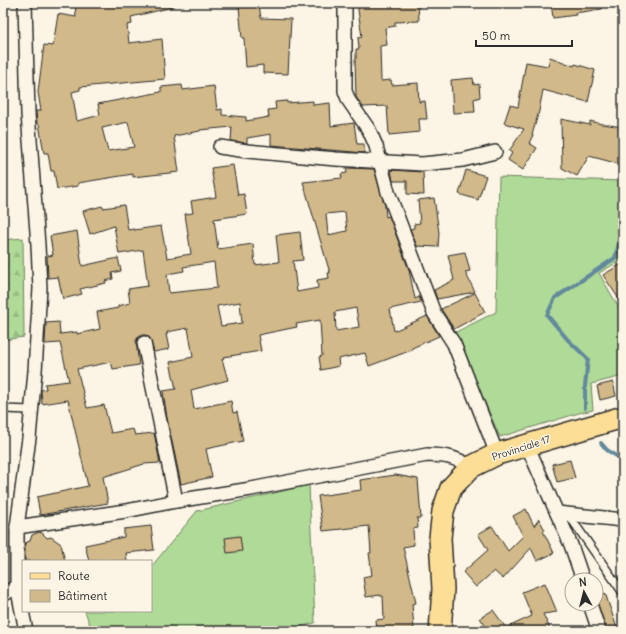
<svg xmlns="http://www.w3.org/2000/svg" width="626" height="634" viewBox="0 0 626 634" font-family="Delius,sans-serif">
  <defs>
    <pattern id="forest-firs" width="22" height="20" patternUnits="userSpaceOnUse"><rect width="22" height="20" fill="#afda97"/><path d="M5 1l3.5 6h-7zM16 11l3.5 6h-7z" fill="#97bb82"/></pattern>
  </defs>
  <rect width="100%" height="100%" fill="#fcf5e5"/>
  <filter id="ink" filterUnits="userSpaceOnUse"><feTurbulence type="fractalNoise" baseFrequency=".025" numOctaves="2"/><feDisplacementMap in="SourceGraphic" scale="8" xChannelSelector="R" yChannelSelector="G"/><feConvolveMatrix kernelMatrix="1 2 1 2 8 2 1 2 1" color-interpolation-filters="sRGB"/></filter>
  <g filter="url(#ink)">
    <g fill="#afda97" stroke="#6d8261">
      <polygon points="499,177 623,181 623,259 599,273 623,315 623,376 591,384 593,410 579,413 500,437 454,333 496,312"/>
      <polygon points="309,485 315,623 284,631 92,631 85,611 151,611 151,567 197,511"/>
    </g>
    <polygon fill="url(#forest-firs)" stroke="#6d8261" points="23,238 24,337 3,340 3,240"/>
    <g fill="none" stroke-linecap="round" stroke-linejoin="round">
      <g stroke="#62899c" stroke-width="4">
        <polyline points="585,408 585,386 588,359 568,340 547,315 555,298 615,258 623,229"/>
        <polyline points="601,443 607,450 623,460"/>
      </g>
    </g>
    <g fill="#d2b989" stroke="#2b2b2b" fill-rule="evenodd">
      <path d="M75,3H173V7L131,17L132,24L127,25L129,43L162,39L165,79L80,87V90L72,92L77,121L100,115L98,104L161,92V87L182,85L183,90L214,86L217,110L222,109V115L246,117V121L269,117L268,110L276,109L275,102L287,101V103L313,101V105L330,103L331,126L354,123L357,144H364L365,153L271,145V134L247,138V143L231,141L232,127L200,130V131L174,136L179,172L133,177V174L78,183V186L57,189L54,171H51L48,153H44L39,124H37L36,111H41L38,92L44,45L53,46L58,14L76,17ZM128,122L134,147L108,151L102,128Z"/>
      <polygon points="246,3 257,3 257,5 259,5 261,18 291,19 288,74 263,73 263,65 246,67 244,38 242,38 239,7 246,6"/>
      <polygon points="359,3 418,3 419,21 395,22 395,26 385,28 387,45 380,46 381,81 391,80 392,85 418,83 419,102 425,101 427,119 419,119 420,132 389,135 387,106 363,107 356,97 355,59 356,59 356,49 359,49 358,38 362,37 358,10"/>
      <polygon points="551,3 602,3 602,9 575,13 576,15 553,18"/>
      <polygon points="550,57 574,66 575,64 595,70 588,102 543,90 539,111 532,135 533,135 529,143 537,148 523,170 508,160 512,153 509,151 524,129 504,123 510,105 518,107 526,62 548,66"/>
      <polygon points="473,78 474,85 479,84 480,97 474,99 475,112 453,113 451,80"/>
      <polygon points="561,119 590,125 590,121 602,124 623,127 623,165 589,156 577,176 562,168"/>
      <path d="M233,165L238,195L244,194L247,214L214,219L218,249L253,244L255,265L279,262L276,235L300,232L303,260L293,261L297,292L318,288L317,280L329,278L328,273H330L303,182L342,178L341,174L347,173L346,168L374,169L385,206L386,217L389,216L409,270L415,299L419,297L421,302L390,309L394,331L427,316L439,336L412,348V350L369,366L365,353L338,359L339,366L321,370L319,357L322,356L320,320L296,324L297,327L258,335L261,351L223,357L224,358L222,359L228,380L191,390L194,409L231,401L233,413L237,412L243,441L206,449L212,477L181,484L167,418L163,391L176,389L170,362L193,357L188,328L167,332L168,334H166L169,349L154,352L150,338L146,335H142L138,337L136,341L139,365L113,369L111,362L77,369L87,408L104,405L111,433L133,429L135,435L154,433L160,463L144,464L103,477L108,503L40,515L37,497L88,486L68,400L42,404L41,390L46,389L45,384L69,381L60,343L45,344L46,323L59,322L60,334L77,332V334L100,329L97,312L118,308V306L130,303L128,289L148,286L143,250L119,254L114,226L90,234L83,211L102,206L103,208L124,205L128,230L134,229V230L161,226L167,258L191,254L185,214L193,213L191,201L216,197L211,168ZM345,212L347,231L328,235L326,214ZM214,262L217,288L169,293L167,274L184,271L183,267ZM240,302L242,323L221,326L217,306ZM356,308L359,327L336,331L335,312Z"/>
      <polygon points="391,170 423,172 424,195 407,194 407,181 393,181"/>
      <polygon points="466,170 486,176 478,200 459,194"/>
      <polygon points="434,198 439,233 438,247 417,246 410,229 414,228 414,224 420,223 418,200"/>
      <polygon points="77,231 82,266 118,258 121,271 112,273 113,279 105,281 106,283 80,289 82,294 63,299 58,277 48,278 47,256 53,255 50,236"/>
      <polygon points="465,252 470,271 465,272 475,292 437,299 434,290 454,280 448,255"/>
      <polygon points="623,263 623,305 603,275"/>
      <polygon points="475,293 485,312 454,329 441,309"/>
      <polygon points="613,382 616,396 600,400 597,386"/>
      <polygon points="570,460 575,478 557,482 552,464"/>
      <polygon points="396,475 418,479 421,518 417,518 418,528 413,529 414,545 403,547 416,603 412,604 414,629 400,631 377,631 376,620 384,619 383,596 380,596 380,595 366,597 363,577 372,575 369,553 371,553 369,526 323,531 318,496 361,490 360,480"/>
      <polygon points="526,509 534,526 539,519 545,530 543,531 554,553 537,561 531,548 503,579 494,571 476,587 463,572 488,550 478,534 492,526 508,551 523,536 513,516"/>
      <polygon points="151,526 154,550 126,553 127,561 89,561 85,545 124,537 124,529"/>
      <polygon points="39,532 42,533 47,538 51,537 61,544 65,561 25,561 25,546 27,542 30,541 32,535"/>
      <polygon points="240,536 242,551 227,553 225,538"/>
      <polygon points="545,583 557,612 543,614 551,631 489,631 480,618 493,610 506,628 532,616 522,592"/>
      <polygon points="605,593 618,631 607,631 596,599 596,596"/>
    </g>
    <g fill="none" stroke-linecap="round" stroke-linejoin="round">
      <g stroke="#2b2b2b" stroke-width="10">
        <g id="service">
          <polyline points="3,409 31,410"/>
          <polyline points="568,514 623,593"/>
        </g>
      </g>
      <g stroke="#2b2b2b" stroke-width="16">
        <g id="minor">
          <polyline points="345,3 345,91 349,101 369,130 376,146 388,192 434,313 454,344 497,454"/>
          <polyline points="220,147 247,151 336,159 422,164 463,160 495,152"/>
          <polyline points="144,343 176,501"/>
          <polyline points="527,445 571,545 583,580"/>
          <polyline points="557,513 623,520"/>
          <path d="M17,527L126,511L176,501L251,489L427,455C445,455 455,457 471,467"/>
          <polyline points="17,586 26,631"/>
          <polyline points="3,595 17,586 17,527 29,438 35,371 40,288 38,245 28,114 25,3"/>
          <polyline points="590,604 599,631"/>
        </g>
      </g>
      <g stroke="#2b2b2b" stroke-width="24">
        <polyline id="primary" points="440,631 443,589 440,538 443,511 451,488 471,467 497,454 623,417"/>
      </g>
      <use href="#service" stroke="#fcf5e5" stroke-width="7"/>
      <use href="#minor" stroke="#fcf5e5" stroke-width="13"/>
      <use href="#primary" stroke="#fdde96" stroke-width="21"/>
    </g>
  </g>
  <g text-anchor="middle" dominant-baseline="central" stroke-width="3" stroke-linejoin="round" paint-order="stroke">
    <g font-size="10" fill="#2b2b2b" stroke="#fcf5e5">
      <text transform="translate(521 448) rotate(-18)">Provinciale 17</text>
    </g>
  </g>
  <rect width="626" height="634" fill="none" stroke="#fcf5e5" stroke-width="16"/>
  <rect x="8" y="8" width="610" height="618" fill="none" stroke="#2b2b2b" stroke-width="1.5" filter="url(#ink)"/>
  <rect x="22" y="560" width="130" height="52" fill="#fcf5e5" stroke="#a8a49b"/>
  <rect x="30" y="573" width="20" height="6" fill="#fdde96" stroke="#a8a49b"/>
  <text x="58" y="580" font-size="12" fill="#2b2b2b">Route</text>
  <rect x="30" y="590" width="20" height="12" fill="#d2b989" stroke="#a8a49b"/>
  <text x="58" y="600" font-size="12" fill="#2b2b2b">Bâtiment</text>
  <g transform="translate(584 592) rotate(353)"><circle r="19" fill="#fcf5e5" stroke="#a8a49b"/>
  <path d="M0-3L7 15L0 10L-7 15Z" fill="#2b2b2b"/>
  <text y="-6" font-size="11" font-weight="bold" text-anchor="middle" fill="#2b2b2b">N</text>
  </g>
  <path d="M476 40v6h96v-6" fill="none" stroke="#2b2b2b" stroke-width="2"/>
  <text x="482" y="40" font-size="12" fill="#2b2b2b" stroke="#fcf5e5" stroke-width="3" paint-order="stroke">50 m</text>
</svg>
